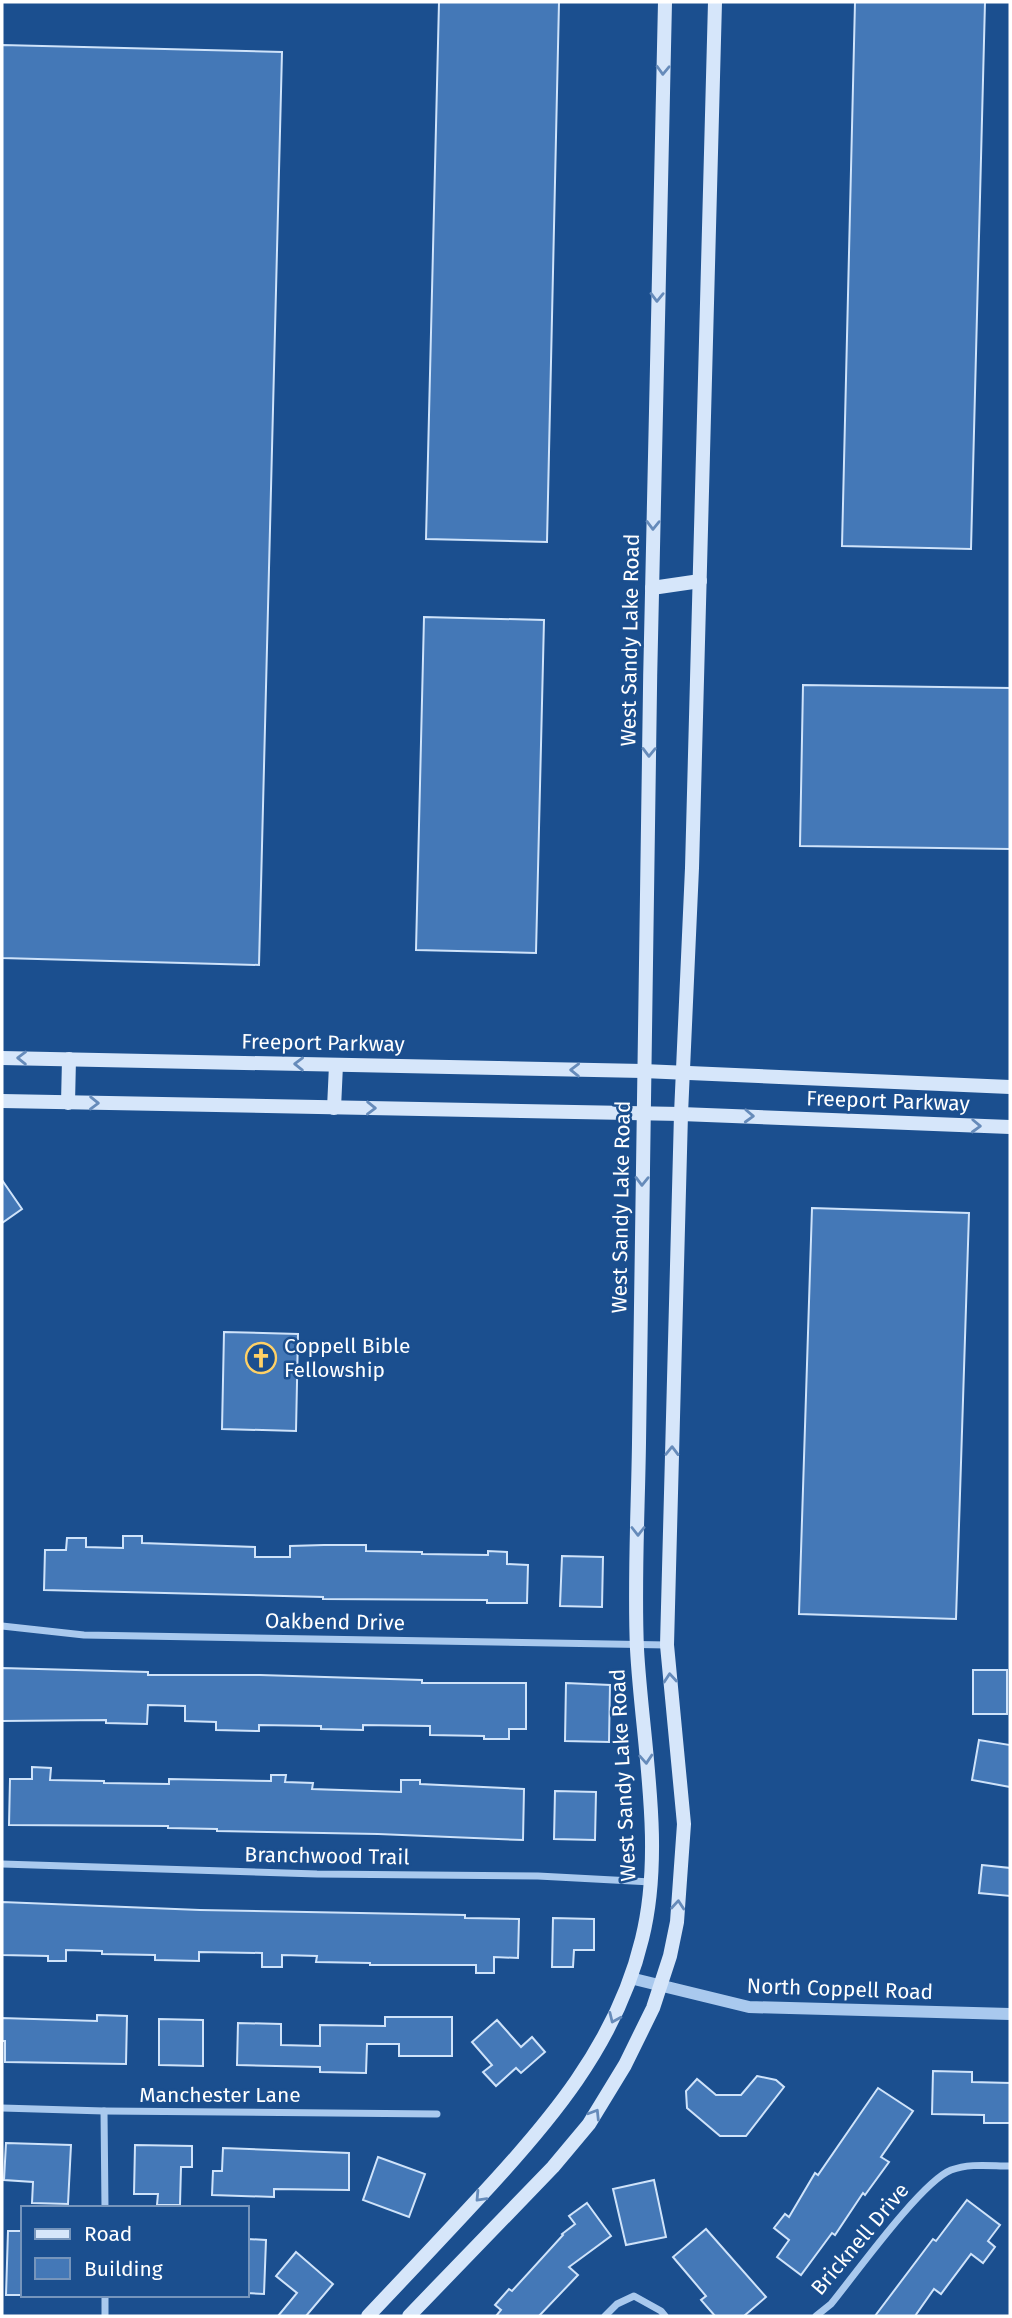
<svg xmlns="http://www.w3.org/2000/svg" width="1012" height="2318" viewBox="0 0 1012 2318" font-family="'Fira Sans',sans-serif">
  <rect width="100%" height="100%" fill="#1b4f8f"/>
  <g fill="#4478b7" stroke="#cfe3fa" stroke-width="2">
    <polygon points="439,2 559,2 547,542 426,539"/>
    <polygon points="855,2 985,2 971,549 842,546"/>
    <polygon points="2,45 282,52 259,965 2,958"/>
    <polygon points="424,617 544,620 536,953 416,950"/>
    <polygon points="803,685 1010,688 1010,849 800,846"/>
    <polygon points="2,1180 22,1209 2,1223"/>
    <polygon points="812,1208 969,1213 956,1619 799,1614"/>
    <polygon points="224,1332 298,1334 296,1431 222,1429"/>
    <polygon points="123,1536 142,1536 142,1543 255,1547 255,1557 290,1557 290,1546 324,1545 366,1545 366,1551 422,1552 422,1554 488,1555 488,1551 507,1552 507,1564 528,1565 527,1603 487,1603 487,1600 323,1599 323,1597 44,1590 45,1550 66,1550 67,1538 86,1538 86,1547 123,1548"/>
    <polygon points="562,1556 603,1557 602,1607 560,1606"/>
    <polygon points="2,1668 148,1672 148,1675 260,1675 422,1680 422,1683 526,1683 526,1729 509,1729 509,1739 484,1739 484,1736 430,1735 430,1726 363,1725 363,1730 321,1729 321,1726 259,1725 259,1731 216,1730 216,1722 185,1721 185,1706 148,1705 147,1724 106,1723 106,1720 2,1721"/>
    <rect x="973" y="1670" width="34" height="44"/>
    <polygon points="566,1683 610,1685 609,1742 565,1741"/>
    <polygon points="979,1740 1010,1745 1010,1787 972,1780"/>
    <polygon points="32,1767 51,1768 50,1780 104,1781 104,1783 169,1784 169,1779 271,1781 271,1775 286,1775 285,1782 313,1783 312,1789 401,1792 401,1780 420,1780 420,1784 524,1789 523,1840 378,1834 217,1831 217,1829 168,1828 168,1826 9,1825 10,1779 32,1779"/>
    <polygon points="555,1791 596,1792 595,1840 554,1839"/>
    <polygon points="982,1865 1010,1868 1010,1896 979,1893"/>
    <polygon points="2,1902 200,1910 465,1915 465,1918 519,1919 518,1958 494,1957 494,1973 476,1973 476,1965 370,1965 370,1963 316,1962 317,1956 282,1955 282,1967 262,1967 262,1953 199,1952 199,1961 155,1960 155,1955 102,1954 102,1951 66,1950 66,1961 48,1961 48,1956 2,1955"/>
    <polygon points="553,1918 594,1919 594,1950 574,1950 573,1967 552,1967"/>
    <polygon points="97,2015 127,2016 126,2064 5,2062 5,2041 2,2041 2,2018 97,2021"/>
    <polygon points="385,2017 452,2017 452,2056 399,2056 399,2044 367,2044 366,2073 320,2072 320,2067 237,2065 238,2023 281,2024 281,2045 320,2046 320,2025 385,2026"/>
    <polygon points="159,2019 203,2020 203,2066 159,2065"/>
    <polygon points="497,2020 521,2047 532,2037 545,2052 521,2073 516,2068 496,2086 483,2072 492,2065 472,2042"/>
    <polygon points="933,2071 972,2072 972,2082 1010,2083 1010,2123 984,2123 984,2115 932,2114"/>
    <polygon points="757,2076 776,2080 784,2087 746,2136 720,2136 687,2108 686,2091 697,2079 716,2095 741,2095"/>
    <polygon points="878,2088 913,2111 881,2157 889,2162 865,2195 863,2193 835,2235 832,2233 801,2275 777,2257 789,2240 774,2228 785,2214 789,2217 815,2173 818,2175"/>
    <polygon points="6,2143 71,2145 68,2204 32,2203 33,2182 4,2180"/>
    <polygon points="135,2145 192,2146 192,2167 181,2167 180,2205 157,2205 158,2194 134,2194"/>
    <polygon points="223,2148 349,2153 349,2190 274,2189 274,2197 212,2195 213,2171 222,2171"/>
    <polygon points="378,2157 425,2174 409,2217 363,2200"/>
    <polygon points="654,2180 666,2237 626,2245 613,2189"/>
    <polygon points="967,2200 1000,2225 988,2241 995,2247 983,2263 971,2254 941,2294 934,2289 915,2316 875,2316 933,2239 936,2241"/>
    <polygon points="587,2203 611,2236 569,2267 578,2275 539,2316 496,2316 501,2310 495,2305 509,2289 512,2291 563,2235 562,2234 575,2224 569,2216"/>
    <polygon points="706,2229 766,2297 744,2316 715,2316 701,2300 706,2296 673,2257"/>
    <polygon points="8,2231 23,2231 23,2295 6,2295"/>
    <polygon points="247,2239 266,2240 264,2294 247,2293"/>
    <polygon points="296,2252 333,2284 306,2316 278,2316 297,2293 276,2276"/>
  </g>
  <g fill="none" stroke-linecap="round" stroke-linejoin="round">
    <g stroke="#a9c9ee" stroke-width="7">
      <polyline points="2,1626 84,1635 667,1645"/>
      <polyline points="2,1864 317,1874 538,1876 651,1882"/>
      <polyline points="2,2108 104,2111 437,2114"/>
      <polyline points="104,2111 105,2208"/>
      <polyline points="105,2316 105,2295"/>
      <polyline points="605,2316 617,2304 634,2296 661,2311 665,2316"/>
      <path d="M816,2316L831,2304C854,2276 921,2182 951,2170C970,2163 990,2166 1010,2166"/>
    </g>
    <polyline stroke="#a9c9ee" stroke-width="12" points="630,1978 749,2007 1010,2014"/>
    <g stroke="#d6e6fa" stroke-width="14">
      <polyline points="652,588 700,581"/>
      <polyline points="2,1058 643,1071 1010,1087"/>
      <polyline points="2,1101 681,1114 1010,1127"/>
      <polyline points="68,1103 69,1059"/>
      <polyline points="334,1108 336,1065"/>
      <path d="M368,2316C404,2278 440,2240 476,2201C548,2124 617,2044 642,1939C665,1847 642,1742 637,1649C634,1581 638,1512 639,1443C645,963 652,482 665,2"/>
      <polyline points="409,2316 553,2167 589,2124 625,2065 653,2008 670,1956 677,1922 684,1824 667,1645 681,1114 692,868 715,2"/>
    </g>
  </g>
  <defs><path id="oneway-chevron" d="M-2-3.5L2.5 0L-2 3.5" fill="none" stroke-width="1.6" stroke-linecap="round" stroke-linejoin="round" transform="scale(1.75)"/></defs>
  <g stroke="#668bba">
    <use href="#oneway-chevron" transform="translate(663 70) rotate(92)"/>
    <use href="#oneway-chevron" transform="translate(657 297) rotate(91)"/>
    <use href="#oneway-chevron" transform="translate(653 525) rotate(91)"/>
    <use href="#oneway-chevron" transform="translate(649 752) rotate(91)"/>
    <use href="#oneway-chevron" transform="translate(22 1058) rotate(-179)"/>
    <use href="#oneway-chevron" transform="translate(299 1064) rotate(-179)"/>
    <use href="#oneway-chevron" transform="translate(575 1070) rotate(-179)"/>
    <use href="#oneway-chevron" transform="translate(94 1103) rotate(1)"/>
    <use href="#oneway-chevron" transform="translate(371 1108) rotate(1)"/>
    <use href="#oneway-chevron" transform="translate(749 1116) rotate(2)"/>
    <use href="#oneway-chevron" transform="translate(976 1126) rotate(2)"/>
    <use href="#oneway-chevron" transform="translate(642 1181) rotate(91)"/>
    <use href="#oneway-chevron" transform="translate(672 1451) rotate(-89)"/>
    <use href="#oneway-chevron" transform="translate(638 1531) rotate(90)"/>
    <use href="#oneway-chevron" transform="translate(670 1678) rotate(-95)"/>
    <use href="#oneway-chevron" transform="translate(646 1759) rotate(86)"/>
    <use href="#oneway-chevron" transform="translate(678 1905) rotate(-85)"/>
    <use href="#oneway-chevron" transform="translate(614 2018) rotate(114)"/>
    <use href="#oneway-chevron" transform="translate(595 2114) rotate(-58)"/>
    <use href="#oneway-chevron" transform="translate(480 2197) rotate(133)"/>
  </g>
  <defs>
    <g id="church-ring" transform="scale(1.575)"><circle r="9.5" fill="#1b4f8f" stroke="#ffd166" stroke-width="1.5"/><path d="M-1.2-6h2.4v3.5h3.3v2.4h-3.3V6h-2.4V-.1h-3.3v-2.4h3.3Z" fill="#ffd166"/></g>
  </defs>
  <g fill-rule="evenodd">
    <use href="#church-ring" x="261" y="1358"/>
  </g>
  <g text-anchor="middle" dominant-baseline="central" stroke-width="5" stroke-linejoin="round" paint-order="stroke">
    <g font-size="21" fill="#fff" stroke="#1b4f8f">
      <text transform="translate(630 640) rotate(-89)">West Sandy Lake Road</text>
      <text transform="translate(323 1043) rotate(1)">Freeport Parkway</text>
      <text transform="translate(888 1101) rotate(2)">Freeport Parkway</text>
      <text transform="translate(621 1207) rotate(-89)">West Sandy Lake Road</text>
      <text transform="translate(335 1622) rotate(1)">Oakbend Drive</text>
      <text transform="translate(623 1775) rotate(-93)">West Sandy Lake Road</text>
      <text transform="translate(327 1856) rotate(1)">Branchwood Trail</text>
      <text transform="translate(840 1989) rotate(2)">North Coppell Road</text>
      <text x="220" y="2095">Manchester Lane</text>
      <text transform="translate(860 2239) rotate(-50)">Bricknell Drive</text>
    </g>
    <g font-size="21" fill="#fff" stroke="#1b4f8f" text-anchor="start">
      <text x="284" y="1346">Coppell Bible<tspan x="284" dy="24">Fellowship</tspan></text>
    </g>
  </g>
  <rect width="1012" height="2318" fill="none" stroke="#ffffff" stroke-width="7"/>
  <rect x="21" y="2206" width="228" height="91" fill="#1b4f8f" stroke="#7695bc" stroke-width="2"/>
  <rect x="35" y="2229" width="35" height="10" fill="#d6e6fa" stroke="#7695bc" stroke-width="2"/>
  <text x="84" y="2241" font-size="21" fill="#ffffff">Road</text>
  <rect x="35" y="2258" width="35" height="21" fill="#4478b7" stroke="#7695bc" stroke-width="2"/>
  <text x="84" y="2276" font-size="21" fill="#ffffff">Building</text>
</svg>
